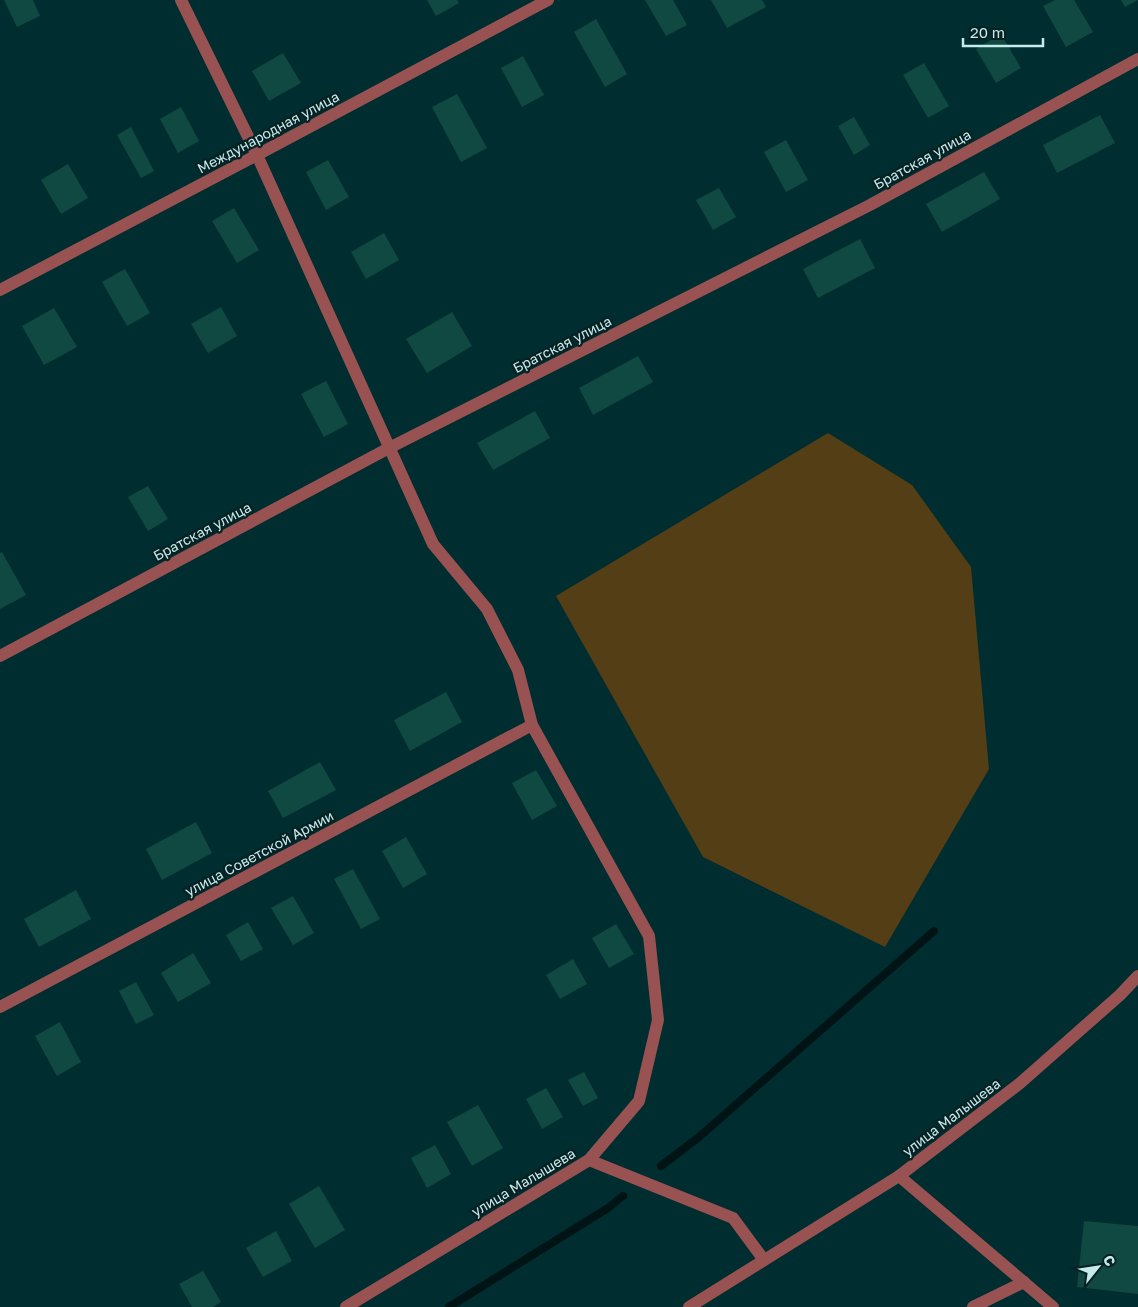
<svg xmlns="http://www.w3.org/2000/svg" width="1138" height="1307" viewBox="0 0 1138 1307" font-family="'Golos Text',sans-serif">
  <rect width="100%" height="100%" fill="#002d30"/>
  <polygon fill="#543e15" points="828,433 912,485 971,567 989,769 885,947 703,857 556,596"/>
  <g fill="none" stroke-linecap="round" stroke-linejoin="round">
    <g stroke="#001315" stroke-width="8">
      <polyline points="661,1166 699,1137 934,931"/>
      <polyline points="449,1307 608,1208 623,1196"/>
    </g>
  </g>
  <g fill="#104941">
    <polygon points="4,0 33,0 40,16 17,27"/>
    <polygon points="427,0 457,0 459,3 436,16"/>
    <polygon points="645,0 673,0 687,25 666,36"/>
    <polygon points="711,0 762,0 766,7 727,28"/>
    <polygon points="1055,0 1074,0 1093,32 1066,47 1043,6"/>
    <polygon points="1121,0 1138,0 1125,7"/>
    <polygon points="596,19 627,74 605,87 574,32"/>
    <polygon points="1001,34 1021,68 996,83 976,49"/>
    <polygon points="283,53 301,83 269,101 252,71"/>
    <polygon points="523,56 544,95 522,107 501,68"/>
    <polygon points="924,63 949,106 928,118 903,75"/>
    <polygon points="457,94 487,148 461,162 432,107"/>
    <polygon points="181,107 199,141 178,153 160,119"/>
    <polygon points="1100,115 1115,143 1057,173 1043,145"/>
    <polygon points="854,117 870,145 854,155 838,126"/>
    <polygon points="131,127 154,171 141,178 117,135"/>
    <polygon points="786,140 808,180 786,192 764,152"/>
    <polygon points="328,160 349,197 326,210 306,172"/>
    <polygon points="68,164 88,198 61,214 41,180"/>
    <polygon points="984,172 1000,199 942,232 926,204"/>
    <polygon points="719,188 736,217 713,230 696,200"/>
    <polygon points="234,208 259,250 237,263 212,221"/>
    <polygon points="384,233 399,260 366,279 351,252"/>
    <polygon points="860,239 875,268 818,298 803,269"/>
    <polygon points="125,269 150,313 127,326 102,282"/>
    <polygon points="221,307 237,336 208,353 191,324"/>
    <polygon points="54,308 77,347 44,365 22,326"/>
    <polygon points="452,312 472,346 427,373 406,339"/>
    <polygon points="638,356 653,382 593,415 579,388"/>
    <polygon points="326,381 348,424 324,437 301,394"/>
    <polygon points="535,411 550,438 493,470 477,443"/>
    <polygon points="148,486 168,519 148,531 128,497"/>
    <polygon points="2,552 26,595 0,609 0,553"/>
    <polygon points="446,692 462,722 410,751 394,720"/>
    <polygon points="320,762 336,790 283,818 268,791"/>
    <polygon points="536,770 557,806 532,820 512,783"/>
    <polygon points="196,822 212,853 162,880 146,849"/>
    <polygon points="406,837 427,874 403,888 382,851"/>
    <polygon points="353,869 380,919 361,929 334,879"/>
    <polygon points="76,890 91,919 39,947 24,919"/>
    <polygon points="293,896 314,933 293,945 271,908"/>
    <polygon points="248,922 263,949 241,961 226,935"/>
    <polygon points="616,924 634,954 609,968 592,938"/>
    <polygon points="193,953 211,983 178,1002 161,973"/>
    <polygon points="573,959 587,984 560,999 546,975"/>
    <polygon points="136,982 154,1015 136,1024 119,991"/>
    <polygon points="60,1022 81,1062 57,1076 35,1036"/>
    <polygon points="584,1072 598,1098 583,1106 568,1080"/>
    <polygon points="546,1088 563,1117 542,1129 526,1099"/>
    <polygon points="478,1105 503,1148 472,1166 447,1122"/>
    <polygon points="435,1145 451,1174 427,1188 411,1158"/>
    <polygon points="319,1186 345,1230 315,1248 289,1204"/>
    <polygon points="1084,1221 1138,1226 1138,1294 1077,1287"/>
    <polygon points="276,1231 292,1261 263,1277 246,1248"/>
    <polygon points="203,1271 221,1302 213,1307 192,1307 179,1284"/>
  </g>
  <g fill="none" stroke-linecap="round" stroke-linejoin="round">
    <g stroke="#985252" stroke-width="12">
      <polyline points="899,1176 1053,1307"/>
      <polyline points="973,1307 1024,1282"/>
    </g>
    <g stroke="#985252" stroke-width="12">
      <polyline points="181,0 257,155 433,544 487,609 518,670 532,725 649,936 658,1020 639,1101 589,1160"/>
      <polyline points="0,290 257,155 548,0"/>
      <polyline points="0,656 389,448 870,205 1138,59"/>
      <polyline points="0,1007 532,725"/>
      <polyline points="346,1307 589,1160 733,1218 764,1260"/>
      <polyline points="689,1307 899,1176 1019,1084 1120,995 1138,976"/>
    </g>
  </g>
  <g text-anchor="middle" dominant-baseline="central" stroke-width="4.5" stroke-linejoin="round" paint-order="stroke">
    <g font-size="14" fill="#c6ebed" stroke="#082123">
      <text transform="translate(268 132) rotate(-28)">Международная улица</text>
      <text transform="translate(922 159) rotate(-29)">Братская улица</text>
      <text transform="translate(562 344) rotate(-27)">Братская улица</text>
      <text transform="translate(202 531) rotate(-28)">Братская улица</text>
      <text transform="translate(259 853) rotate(-28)">улица Советской Армии</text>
      <text transform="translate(951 1117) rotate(-37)">улица Малышева</text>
      <text transform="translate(523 1182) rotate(-31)">улица Малышева</text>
    </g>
  </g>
  <g transform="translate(1098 1267) rotate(60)" stroke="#082123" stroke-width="4" paint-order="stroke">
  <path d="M0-4L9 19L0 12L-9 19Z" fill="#c6ebed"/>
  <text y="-8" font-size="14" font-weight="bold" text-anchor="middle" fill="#c6ebed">С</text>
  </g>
  <path d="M963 38v8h80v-8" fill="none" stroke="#c6ebed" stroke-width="2.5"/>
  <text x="970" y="38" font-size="15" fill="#c6ebed" stroke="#082123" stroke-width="4" paint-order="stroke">20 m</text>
</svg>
